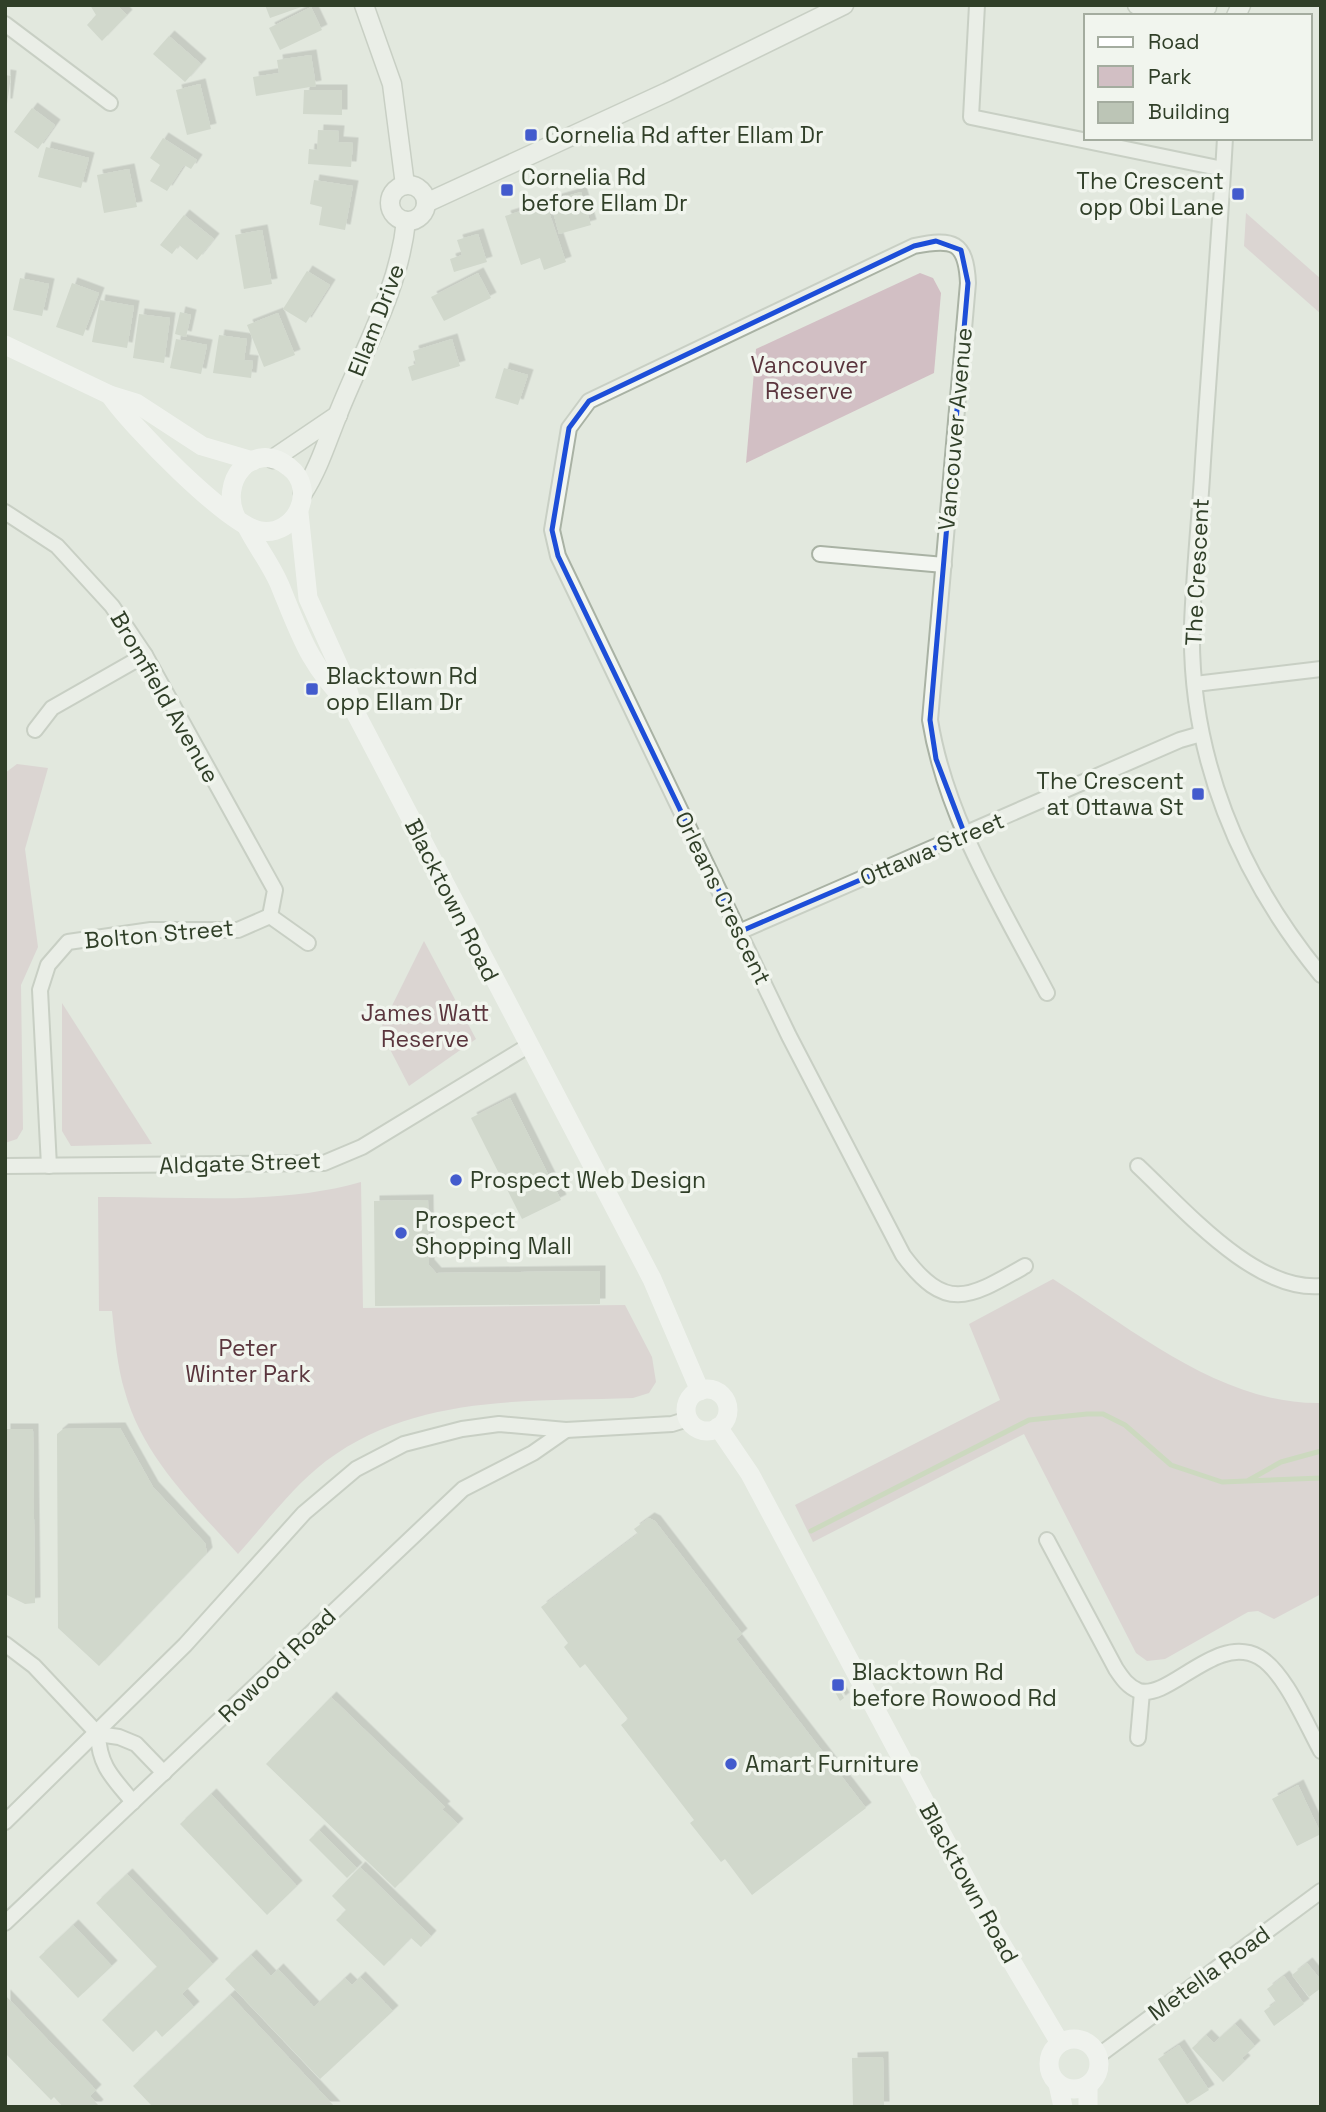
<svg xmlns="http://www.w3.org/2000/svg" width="1326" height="2112" viewBox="0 0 1326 2112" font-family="'Space Grotesk',sans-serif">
  <defs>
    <filter id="shadow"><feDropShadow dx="5.5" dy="-5.5" stdDeviation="0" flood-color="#0004"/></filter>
  </defs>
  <rect width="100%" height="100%" fill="#e2e8de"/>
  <g fill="#d2bfc4">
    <polygon points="1246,213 1321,279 1321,314 1244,246"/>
    <polygon points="920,273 933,278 941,293 934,373 746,463 756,349"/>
    <polygon points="17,764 48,768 25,849 38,947 21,985 23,1129 17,1139 5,1143 5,773"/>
    <polygon points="424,941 476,1039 409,1086 380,1030"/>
    <polygon points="62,1003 152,1144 71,1146 62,1131"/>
    <path d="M361,1182L363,1308L625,1305L652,1357L656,1382L649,1393L633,1398C526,1402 416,1394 326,1461C292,1487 266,1523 238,1554C194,1505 143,1457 125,1392C117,1366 115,1338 112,1311H99L98,1197C185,1196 277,1206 361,1182Z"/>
    <path d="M1053,1279C1134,1330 1222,1405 1321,1403V1594L1274,1619L1258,1611L1248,1612L1165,1659L1147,1661L1136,1653L1024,1434L813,1542L795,1505L1000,1400L969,1324Z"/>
  </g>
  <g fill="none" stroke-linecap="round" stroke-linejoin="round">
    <g stroke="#b1c899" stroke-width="5">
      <polyline points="1249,1480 1281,1462 1321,1451"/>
      <polyline points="811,1531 1029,1420 1087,1414 1103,1414 1125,1425 1171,1465 1222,1482 1321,1478"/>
    </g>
  </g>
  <g fill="#bcc5b6" filter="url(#shadow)">
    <polygon points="90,5 121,5 119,7 127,15 102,41 87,25 96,15"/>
    <polygon points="265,5 304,5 304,6 270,18"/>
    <polygon points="311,7 322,30 280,50 269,28"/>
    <polygon points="169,36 201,64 185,82 153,54"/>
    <polygon points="311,55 316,86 256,96 253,77 279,73 277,60"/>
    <polygon points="5,75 11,76 7,104 5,104"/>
    <polygon points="200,84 211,129 187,135 176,90"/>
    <polygon points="304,90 342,90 342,115 303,114"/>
    <polygon points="32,108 55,125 38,149 14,132"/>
    <polygon points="318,130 339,131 338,142 353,143 351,167 308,164 309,149 317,150"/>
    <polygon points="163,138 197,160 191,169 184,165 167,191 150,181 160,165 150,158"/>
    <polygon points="46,147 89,158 81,188 38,177"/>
    <polygon points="129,169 137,207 104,213 97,175"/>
    <polygon points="314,180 353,186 345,230 319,225 322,207 310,204"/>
    <polygon points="581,192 591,225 559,234 550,201"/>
    <polygon points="546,203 566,262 544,270 540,258 521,265 505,216"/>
    <polygon points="184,215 214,239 197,260 179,245 172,254 160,245"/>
    <polygon points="262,230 272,284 244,289 235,235"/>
    <polygon points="478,234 487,262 454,272 450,259 462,255 457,240"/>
    <polygon points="307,271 330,285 306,323 283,309"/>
    <polygon points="478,273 491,298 444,321 431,297"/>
    <polygon points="20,278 49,284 42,316 13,310"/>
    <polygon points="72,283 99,293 83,336 56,327"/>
    <polygon points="100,300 134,306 127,348 92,342"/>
    <polygon points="180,312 191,315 186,337 175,334"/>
    <polygon points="278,313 295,355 264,367 247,325"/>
    <polygon points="139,314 170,318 164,363 133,358"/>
    <polygon points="219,335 247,339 244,360 253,361 251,378 213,373"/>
    <polygon points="176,339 207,345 201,374 170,368"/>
    <polygon points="452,339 460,366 412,381 408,367 416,364 413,351"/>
    <polygon points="504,368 528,375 518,405 495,398"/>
    <polygon points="510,1098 561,1200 522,1219 471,1118"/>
    <polygon points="428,1200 429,1265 436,1273 600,1271 600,1304 375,1306 374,1201"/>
    <polygon points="120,1428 153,1487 205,1543 207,1553 99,1666 58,1628 57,1434 63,1429"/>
    <polygon points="5,1429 33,1429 35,1603 25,1604 5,1594"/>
    <polygon points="649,1518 655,1521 742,1634 736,1639 866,1808 752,1895 725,1859 721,1862 690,1823 694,1820 621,1725 628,1719 585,1664 580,1668 564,1647 568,1643 541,1607 638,1534 634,1529"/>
    <polygon points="839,1689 844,1698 840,1701 835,1692"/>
    <polygon points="331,1697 445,1807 442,1809 458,1824 395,1888 266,1764"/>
    <polygon points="1298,1785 1321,1834 1297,1846 1272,1799"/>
    <polygon points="211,1794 297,1886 267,1915 180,1824"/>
    <polygon points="319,1830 357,1868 347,1878 309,1840"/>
    <polygon points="360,1867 431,1936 421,1947 411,1938 384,1966 336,1920 346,1910 332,1896"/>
    <polygon points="127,1874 213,1964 182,1994 194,2007 162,2037 156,2030 133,2052 102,2020 157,1967 96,1903"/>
    <polygon points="73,1925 112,1966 78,1998 39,1957"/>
    <polygon points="251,1955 271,1976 278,1969 314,2007 345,1978 352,1985 360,1977 393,2011 320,2079 225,1979"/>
    <polygon points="1307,1963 1321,1980 1321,1988 1309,1997 1292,1975"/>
    <polygon points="1284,1976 1304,2004 1274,2026 1264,2011 1276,2002 1267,1989"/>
    <polygon points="5,1995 96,2090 90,2096 98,2105 96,2107 63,2107 54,2097 51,2100 5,2053"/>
    <polygon points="230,1995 335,2107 149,2107 151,2105 133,2086"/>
    <polygon points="1235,2024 1255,2046 1242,2058 1245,2061 1223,2082 1192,2048 1206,2035 1214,2043"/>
    <polygon points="1179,2045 1209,2090 1187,2104 1158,2059"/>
    <polygon points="883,2057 884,2107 853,2107 852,2058"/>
  </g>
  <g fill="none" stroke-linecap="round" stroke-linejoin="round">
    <g stroke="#a9b2a4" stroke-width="18">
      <g id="minor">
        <polyline points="977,5 971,117 1223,169"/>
        <polyline points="5,24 110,103"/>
        <path d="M1225,138C1219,246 1210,353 1203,461C1200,515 1194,570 1192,625C1189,756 1239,875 1321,975"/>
        <polyline points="5,512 57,546 112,606 145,655 275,890 270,916"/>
        <polyline points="820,554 944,565"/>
        <polyline points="1195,684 1321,669"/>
        <polyline points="35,730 52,708 145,655"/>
        <polyline points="270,916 308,943"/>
        <polyline points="739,932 1180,740 1201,734"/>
        <polyline points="5,1166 324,1163 362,1147 528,1046"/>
        <polyline points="49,1166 40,990 48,965 68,942 151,930 238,930 270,916"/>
        <path d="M1138,1166C1184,1209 1255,1292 1321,1286"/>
        <path d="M1025,1266C969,1298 946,1313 903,1255L789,1036L558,556L552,530L569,428L589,401L914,246C953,238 966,241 968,283L930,720C946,819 1001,905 1047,993"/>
        <path d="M1047,1540L1116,1669C1122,1678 1128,1687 1139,1691C1170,1700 1216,1633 1259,1657C1285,1672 1306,1724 1321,1751"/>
        <polyline points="5,1644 34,1666 98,1734 119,1737 136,1744 164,1773"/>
        <path d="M98,1734C99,1766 113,1778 133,1802"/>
        <polyline points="1138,1738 1142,1692"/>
        <polyline points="5,1822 185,1645 304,1513 356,1469 404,1444 462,1429 499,1424 566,1430 672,1424 688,1419"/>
        <polyline points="5,1923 463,1489 533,1453 566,1430"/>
        <polyline points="1098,2056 1321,1891"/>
      </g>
    </g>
    <g stroke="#a9b2a4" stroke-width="21">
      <g id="tertiary">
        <polyline points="364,5 392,84 405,185"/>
        <polyline points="1137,5 1207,7"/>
        <polyline points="1236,16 1241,5"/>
        <circle cx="408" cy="203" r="18"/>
        <polyline points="426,203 667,92 844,5"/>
        <polyline points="273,459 338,415"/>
        <path d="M303,493C319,468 327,441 338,414C363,351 399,290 406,221"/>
      </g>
    </g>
    <use href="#minor" stroke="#f3f6f1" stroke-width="14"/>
    <use href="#tertiary" stroke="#f3f6f1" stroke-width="18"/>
    <g stroke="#fff" stroke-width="19">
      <polyline points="5,345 110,395 136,403 202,446 253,461"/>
      <path d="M110,395C129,424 229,526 260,531C296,537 318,489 289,467C253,438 217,482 237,519"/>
      <polyline points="299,513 308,598 344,678 354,710 652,1279 700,1391"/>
      <path d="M247,527C257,547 273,567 281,588C302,640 310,665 351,707"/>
      <circle cx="707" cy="1410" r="21"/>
      <polyline points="718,1427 750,1474 992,1928 1060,2043"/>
      <circle cx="1074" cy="2064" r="25"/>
      <polyline points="1058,2084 1063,2107"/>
      <polyline points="1088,2107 1088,2085"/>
    </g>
  </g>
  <path d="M0 0H1326V2112H0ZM936,241L961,250L968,283L930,720L936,759L965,835L739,932L558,556L552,530L569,428L589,401L914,246Z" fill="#e2e8de" fill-opacity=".55" fill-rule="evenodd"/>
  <path fill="none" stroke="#1d4ed8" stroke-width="5" stroke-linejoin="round" d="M936,241L961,250L968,283L930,720L936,759L965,835L739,932L558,556L552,530L569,428L589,401L914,246Z"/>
  <g fill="#435bcd" stroke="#f1f5ee" stroke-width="2.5">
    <rect x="524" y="128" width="14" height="14" rx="3.5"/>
    <rect x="500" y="183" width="14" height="14" rx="3.5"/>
    <rect x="1231" y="187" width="14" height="14" rx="3.5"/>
    <rect x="305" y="682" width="14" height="14" rx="3.5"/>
    <rect x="1191" y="787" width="14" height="14" rx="3.5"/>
    <circle cx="456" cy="1180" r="7"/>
    <circle cx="401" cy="1233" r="7"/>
    <rect x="831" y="1678" width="14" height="14" rx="3.5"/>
    <circle cx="731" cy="1764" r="7"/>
  </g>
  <g text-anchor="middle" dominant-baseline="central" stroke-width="7" stroke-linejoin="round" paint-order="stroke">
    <g font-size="23" fill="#303f28" stroke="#f1f5ee" text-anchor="start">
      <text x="545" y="135">Cornelia Rd after Ellam Dr</text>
      <text x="521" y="177">Cornelia Rd<tspan x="521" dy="26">before Ellam Dr</tspan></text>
      <text x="1224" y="181" text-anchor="end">The Crescent<tspan x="1224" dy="26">opp Obi Lane</tspan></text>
      <text x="326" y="676">Blacktown Rd<tspan x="326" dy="26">opp Ellam Dr</tspan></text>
      <text x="1184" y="781" text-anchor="end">The Crescent<tspan x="1184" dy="26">at Ottawa St</tspan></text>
      <text x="470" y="1180">Prospect Web Design</text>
      <text x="415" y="1220">Prospect<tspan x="415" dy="26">Shopping Mall</tspan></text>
      <text x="852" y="1672">Blacktown Rd<tspan x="852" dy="26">before Rowood Rd</tspan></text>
      <text x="745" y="1764">Amart Furniture</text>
    </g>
    <g font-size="23" fill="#303f28" stroke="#f1f5ee">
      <text transform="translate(376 320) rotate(-69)">Ellam Drive</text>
      <text transform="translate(955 429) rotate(-85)">Vancouver Avenue</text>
      <text transform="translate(1197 572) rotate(-87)">The Crescent</text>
      <text transform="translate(165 697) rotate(60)">Bromfield Avenue</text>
      <text transform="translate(932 849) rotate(-23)">Ottawa Street</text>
      <text transform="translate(723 898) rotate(64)">Orleans Crescent</text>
      <text transform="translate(452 900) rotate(63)">Blacktown Road</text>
      <text transform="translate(159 934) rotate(-5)">Bolton Street</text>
      <text transform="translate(240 1163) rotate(-2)">Aldgate Street</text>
      <text transform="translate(277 1665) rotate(-44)">Rowood Road</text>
      <text transform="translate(969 1883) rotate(61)">Blacktown Road</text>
      <text transform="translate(1209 1973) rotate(-36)">Metella Road</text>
    </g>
    <g font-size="23" fill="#5a353d" stroke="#f1f5ee">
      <text x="809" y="365">Vancouver<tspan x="809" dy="26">Reserve</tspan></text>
      <text x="425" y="1013">James Watt<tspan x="425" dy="26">Reserve</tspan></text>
      <text x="248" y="1348">Peter<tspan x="248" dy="26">Winter Park</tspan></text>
    </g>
  </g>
  <rect width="1326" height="2112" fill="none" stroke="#303f28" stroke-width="14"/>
  <rect x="1084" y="14" width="228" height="126" fill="#f1f5ee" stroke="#a4ac9f" stroke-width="2"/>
  <rect x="1098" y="37" width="35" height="10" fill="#ffffff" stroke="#a4ac9f" stroke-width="2"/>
  <text x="1148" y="49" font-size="21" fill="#303f28">Road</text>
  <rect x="1098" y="66" width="35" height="21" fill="#d2bfc4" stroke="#a4ac9f" stroke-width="2"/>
  <text x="1148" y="84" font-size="21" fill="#303f28">Park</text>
  <rect x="1098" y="102" width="35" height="21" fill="#bcc5b6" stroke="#a4ac9f" stroke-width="2"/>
  <text x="1148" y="119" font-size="21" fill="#303f28">Building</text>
</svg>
